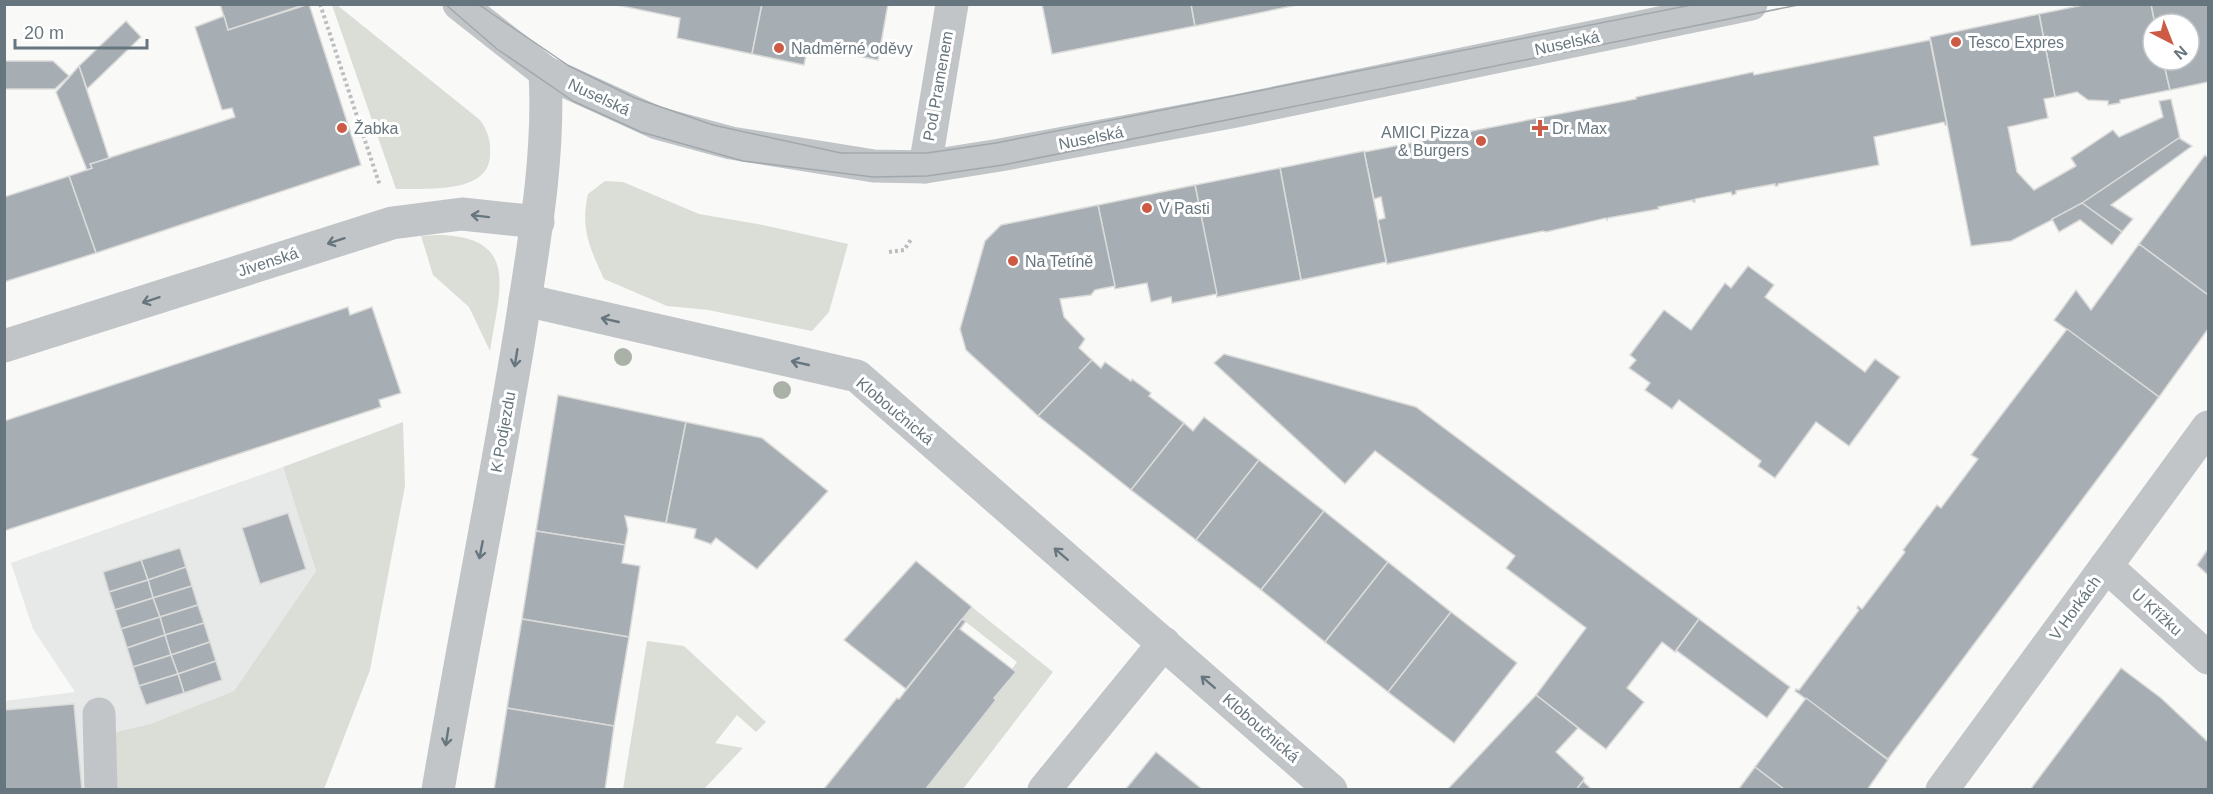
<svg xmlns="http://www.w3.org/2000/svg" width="2213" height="794" viewBox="0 0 2213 794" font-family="Arial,sans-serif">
  <rect width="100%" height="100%" fill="#f9f9f8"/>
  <polygon fill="#e7e8e8" points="283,467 316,571 234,691 150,724 99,736 101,790 5,789 4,701 75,692 33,629 11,563"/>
  <g fill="#daded7">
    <path d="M332,5H337L480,120C488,131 491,141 490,155C489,195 425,188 396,189Z"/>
    <path d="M605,181L623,182L699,214L763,225L848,244L829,312L812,331L708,310L667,306L604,279C590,248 580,229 588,194Z"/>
    <path d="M435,235C522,235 499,291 490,351L469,307L433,275L421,236Z"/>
    <polygon points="403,422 405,486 370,670 324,789 101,789 99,736 150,724 234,691 316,571 283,467"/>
    <polygon points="972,607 1053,672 963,789 925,790 996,700 994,698 1015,672 1012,669 1017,662 962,619"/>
    <polygon points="647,641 684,646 766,722 756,732 737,715 715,743 743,748 704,789 623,789"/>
  </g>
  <g fill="#a7aeb3" stroke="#dbdbda" stroke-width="1.5">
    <polygon points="220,4 303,4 303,5 228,30"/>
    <polygon points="309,4 361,165 96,253 69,176 92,168 90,164 235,117 232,108 222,110 195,27 224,16 228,30"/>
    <polygon points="612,4 762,4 752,54 677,38 680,18"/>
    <polygon points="762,4 888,4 878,60 808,46 804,65 752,54"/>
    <polygon points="1042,4 1191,4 1195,26 1052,54"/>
    <polygon points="1191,4 1302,4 1195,26"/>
    <polygon points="2088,4 2151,4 2155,24 2153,24 2153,60 2163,60 2170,90 2120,100 2120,103 2108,105 2108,101 2088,100 2077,92 2055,97 2039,14"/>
    <polygon points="2151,4 2208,4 2208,82 2170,90 2163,60 2189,60 2189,24 2155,24"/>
    <polygon points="2039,14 2055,97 2044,99 2048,118 2008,127 2017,172 2034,190 2076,166 2071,158 2113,130 2119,137 2163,117 2159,101 2171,99 2180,138 2077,207 2011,241 1971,246 1930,37"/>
    <polygon points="126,21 141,37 87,89 79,66"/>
    <polygon points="1930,40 1947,125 1945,125 1944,122 1874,137 1879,165 1778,184 1778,186 1775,186 1775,184 1736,191 1736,194 1732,195 1731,192 1695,199 1695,202 1693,202 1693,200 1658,207 1659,209 1608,218 1607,220 1606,218 1546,232 1543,231 1387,264 1378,220 1385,218 1381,197 1374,199 1364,152 1636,99 1636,97 1753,72 1754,75"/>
    <polygon points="4,61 53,61 69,76 55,89 4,89"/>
    <polygon points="79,66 109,158 90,164 92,168 87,170 56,92"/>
    <polygon points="2179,138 2192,146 2111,205 2133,219 2122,232 2082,203"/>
    <polygon points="1364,151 1386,262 1301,280 1280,168"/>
    <polygon points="2205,155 2208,158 2208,295 2139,244"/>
    <polygon points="1280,168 1301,280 1217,297 1195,185"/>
    <polygon points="69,176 96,253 4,282 4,197"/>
    <polygon points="1195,185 1217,294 1172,303 1171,297 1151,302 1147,283 1115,289 1098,205"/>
    <polygon points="2082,203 2122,232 2112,245 2080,220 2059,232 2052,219"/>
    <polygon points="1098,205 1115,286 1095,290 1091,295 1060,299 1064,317 1085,339 1079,348 1092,360 1038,416 966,350 960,329 985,241 1001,225"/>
    <polygon points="2139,244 2208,295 2208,329 2159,397 2054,320 2076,290 2091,310"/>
    <polygon points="1748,266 1774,285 1765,297 1865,372 1875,359 1900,377 1849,446 1816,422 1775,478 1758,466 1761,461 1679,400 1672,409 1645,390 1650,383 1629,368 1636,360 1630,355 1664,310 1691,330 1725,283 1731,288"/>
    <polygon points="348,307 350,315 372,307 401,393 379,400 381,407 4,531 4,421"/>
    <polygon points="2067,329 2159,397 1888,759 1795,691 1796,689 1799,690 1859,610 1857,608 1858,606 1862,609 1905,552 1903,550 1937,505 1941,508 1978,459 1971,455"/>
    <polygon points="1224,354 1416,407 1699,619 1675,652 1662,642 1627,688 1644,702 1606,749 1536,695 1586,628 1506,568 1515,556 1375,451 1345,484 1214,363"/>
    <polygon points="1092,360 1101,368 1105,362 1131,381 1132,379 1151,393 1149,396 1184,423 1131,490 1038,416"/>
    <polygon points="558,395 686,422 666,523 625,516 628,530 625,545 536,531"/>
    <polygon points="1204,417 1259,460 1196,540 1131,490 1184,423 1193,431"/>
    <polygon points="686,422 762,438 828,491 757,569 716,538 711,544 694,538 696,529 666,523"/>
    <polygon points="1259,460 1324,511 1261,590 1196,540"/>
    <polygon points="1324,511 1388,562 1325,642 1261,590"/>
    <polygon points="288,513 306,569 260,584 242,528"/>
    <polygon points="536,531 625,545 622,563 640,566 629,637 522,619"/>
    <polygon points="180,548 186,567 148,580 141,560"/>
    <polygon points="2208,549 2208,575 2197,565"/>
    <polygon points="141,560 148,580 109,592 103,572"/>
    <polygon points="916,561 972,607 906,689 844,640"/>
    <polygon points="1388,562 1451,612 1388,692 1325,642"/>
    <polygon points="186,567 192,586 153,598 148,580"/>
    <polygon points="148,580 153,598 115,610 109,592"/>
    <polygon points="192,586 198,605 160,617 153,598"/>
    <polygon points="153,598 160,617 121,629 115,610"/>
    <polygon points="198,605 204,623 165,635 160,617"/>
    <polygon points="1451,612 1517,663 1454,743 1388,692"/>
    <polygon points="160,617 165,635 127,648 121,629"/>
    <polygon points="522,619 629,637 614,726 507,708"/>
    <polygon points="962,619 966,621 960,629 1016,672 994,698 996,700 925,790 823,790 897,698 899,699"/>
    <polygon points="1699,619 1790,687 1767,718 1677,651 1675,652"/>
    <polygon points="204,623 210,642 171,655 165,635"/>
    <polygon points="165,635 171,655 133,667 127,648"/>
    <polygon points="210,642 216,661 178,674 171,655"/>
    <polygon points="171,655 178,674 139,686 133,667"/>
    <polygon points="216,661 222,680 184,693 178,674"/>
    <polygon points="2121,668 2161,698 2208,742 2208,790 2030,790"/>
    <polygon points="178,674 184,693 146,705 139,686"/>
    <polygon points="1536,695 1578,728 1556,752 1584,778 1583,781 1576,790 1447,790"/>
    <polygon points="1806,698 1888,760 1867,790 1785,790 1755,767"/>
    <polygon points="74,704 82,790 4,790 4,710"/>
    <polygon points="507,708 614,726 605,790 494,790"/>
    <polygon points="1156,752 1203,790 1125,790"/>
    <polygon points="1755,767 1785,790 1738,790"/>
    <polygon points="1583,781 1592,790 1576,790"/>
  </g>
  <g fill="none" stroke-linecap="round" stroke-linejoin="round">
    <g stroke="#bbbec0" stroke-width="4" stroke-dasharray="3 3" stroke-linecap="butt">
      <polyline points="320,4 380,186"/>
      <polyline points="889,252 904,250 912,238"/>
    </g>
    <g stroke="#c1c5c8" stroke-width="33">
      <polyline points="459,4 545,72 657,123 731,143 874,166 925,167 1000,155 1236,111 1751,4"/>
      <polyline points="925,167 952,4"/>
      <polyline points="525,300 857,376 1331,790"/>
      <polyline points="4,346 392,223 462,214 538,222"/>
      <polyline points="2106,566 2208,658"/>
      <polyline points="99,714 101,790"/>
      <path d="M438,790C464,637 495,486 520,333C533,247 550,159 545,72"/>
      <polyline points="1044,790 1164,643"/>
      <polyline points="1942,790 2208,427"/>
    </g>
    <g stroke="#a1a8ac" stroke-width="1.5">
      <polyline points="445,4 497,49 573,101 641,132 743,161 873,177 927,176 1003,165 1803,4"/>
      <polyline points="478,4 569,66 635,98 713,125 841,153 927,153 996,143 1696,4"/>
    </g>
  </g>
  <g fill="#aab2a8">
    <circle cx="623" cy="357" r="9"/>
    <circle cx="782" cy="390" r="9"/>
  </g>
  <defs><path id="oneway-shaft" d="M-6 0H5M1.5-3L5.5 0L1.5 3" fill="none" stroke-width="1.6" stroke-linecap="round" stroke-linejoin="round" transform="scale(1.5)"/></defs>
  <g stroke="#67767e">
    <use href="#oneway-shaft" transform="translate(480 216) rotate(-173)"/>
    <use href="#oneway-shaft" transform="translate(336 241) rotate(162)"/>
    <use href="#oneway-shaft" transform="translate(151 300) rotate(162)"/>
    <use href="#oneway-shaft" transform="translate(610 320) rotate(-167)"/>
    <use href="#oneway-shaft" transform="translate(516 358) rotate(99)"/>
    <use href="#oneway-shaft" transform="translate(800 363) rotate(-167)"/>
    <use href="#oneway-shaft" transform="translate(481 550) rotate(101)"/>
    <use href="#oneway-shaft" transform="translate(1061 554) rotate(-139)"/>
    <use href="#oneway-shaft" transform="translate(1208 682) rotate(-139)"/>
    <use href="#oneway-shaft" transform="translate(447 737) rotate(99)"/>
  </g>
  <g fill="#cd5a44" stroke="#fff" stroke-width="2">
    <circle cx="1956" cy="42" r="6"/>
    <circle cx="779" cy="48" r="6"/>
    <circle cx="342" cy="128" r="6"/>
    <path d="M1537 119h6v6h6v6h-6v6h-6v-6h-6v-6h6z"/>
    <circle cx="1481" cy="141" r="6"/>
    <circle cx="1147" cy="208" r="6"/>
    <circle cx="1013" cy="261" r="6"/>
  </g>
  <g text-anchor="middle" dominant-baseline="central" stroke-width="6" stroke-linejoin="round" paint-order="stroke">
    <g font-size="16" fill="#67767e" stroke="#fff" text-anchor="start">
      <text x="1968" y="42">Tesco Expres</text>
      <text x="791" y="48">Nadměrné oděvy</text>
      <text x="354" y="128">Žabka</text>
      <text x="1552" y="128">Dr. Max</text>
      <text x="1469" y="132" text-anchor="end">AMICI Pizza<tspan x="1469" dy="18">&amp; Burgers</tspan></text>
      <text x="1159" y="208">V Pasti</text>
      <text x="1025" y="261">Na Tetíně</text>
    </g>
    <g font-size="16" fill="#67767e" stroke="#fff">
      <text transform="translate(1567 43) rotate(-12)">Nuselská</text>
      <text transform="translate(938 86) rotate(-80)">Pod Pramenem</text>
      <text transform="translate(599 97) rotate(25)">Nuselská</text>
      <text transform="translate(1091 138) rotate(-11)">Nuselská</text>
      <text transform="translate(268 262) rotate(-18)">Jivenská</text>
      <text transform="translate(895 411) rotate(40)">Kloboučnická</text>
      <text transform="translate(503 432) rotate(-80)">K Podjezdu</text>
      <text transform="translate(2075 608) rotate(-54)">V Horkách</text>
      <text transform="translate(2157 612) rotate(42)">U Křížku</text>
      <text transform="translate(1261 728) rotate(41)">Kloboučnická</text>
    </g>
  </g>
  <rect width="2213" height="794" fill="none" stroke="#67767e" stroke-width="12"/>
  <g transform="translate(2171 42) rotate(138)"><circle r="28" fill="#ffffff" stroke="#c2c8cb" stroke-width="1.5"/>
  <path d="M0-4.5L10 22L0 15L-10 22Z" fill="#cd5a44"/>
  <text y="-9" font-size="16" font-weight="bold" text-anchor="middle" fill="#67767e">N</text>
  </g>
  <path d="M15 39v9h132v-9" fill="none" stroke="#67767e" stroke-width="3"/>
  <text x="24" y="39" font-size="18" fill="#67767e" stroke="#ffffff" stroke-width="4.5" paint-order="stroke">20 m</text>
</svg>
